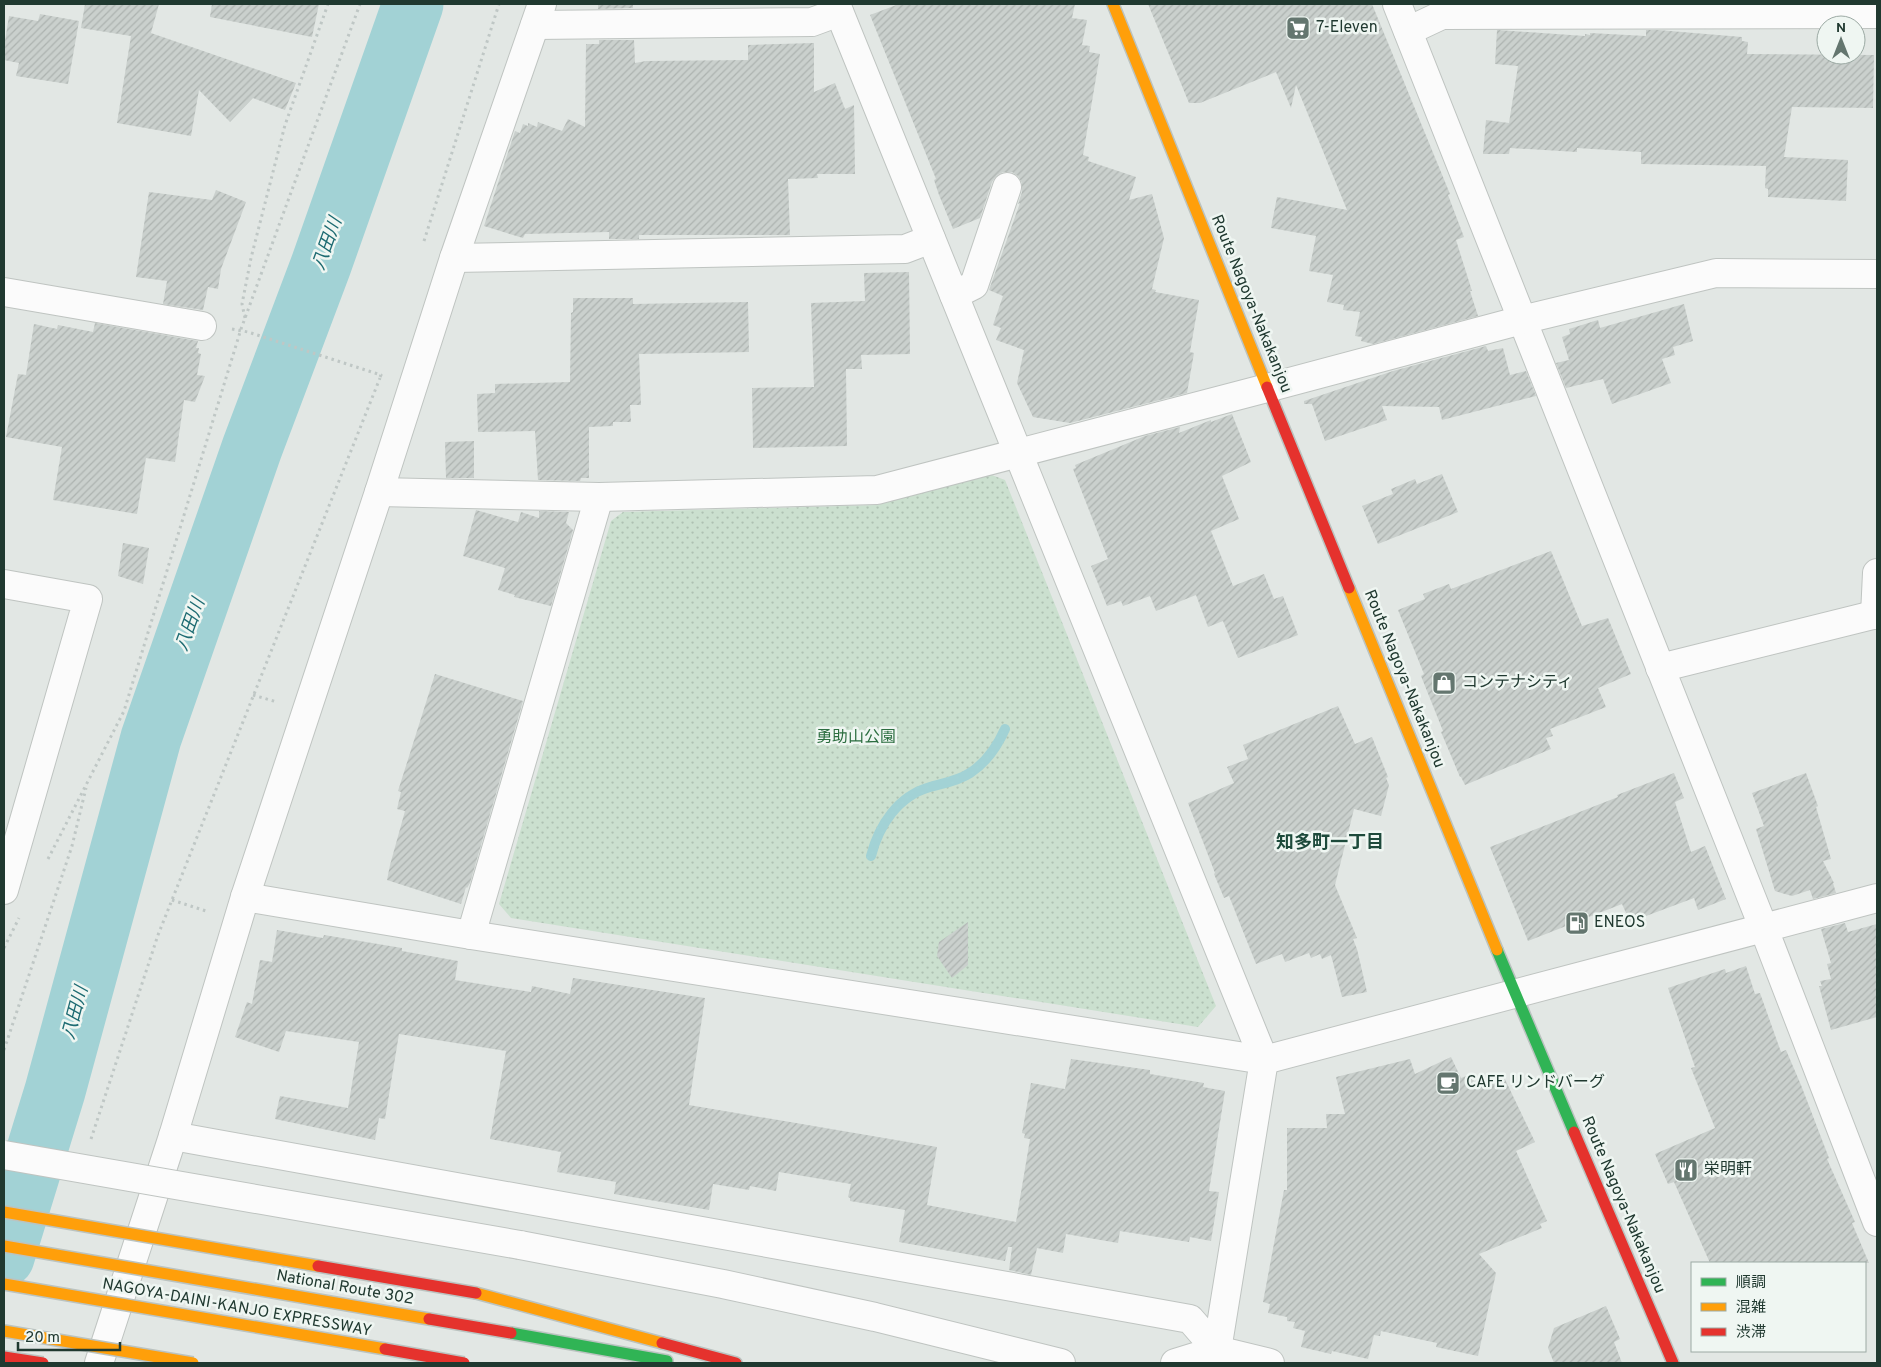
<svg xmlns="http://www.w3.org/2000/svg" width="1881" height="1367" viewBox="0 0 1881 1367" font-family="Overpass,'Noto Sans JP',sans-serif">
  <defs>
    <pattern id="park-dots" width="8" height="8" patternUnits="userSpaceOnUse" patternTransform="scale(1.25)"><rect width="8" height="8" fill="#cbe0cf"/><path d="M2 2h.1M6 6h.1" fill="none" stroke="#aec1b2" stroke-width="1.8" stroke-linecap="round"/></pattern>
    <pattern id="building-hatch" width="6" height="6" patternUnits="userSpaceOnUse" patternTransform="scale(1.25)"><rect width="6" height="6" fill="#cad0cd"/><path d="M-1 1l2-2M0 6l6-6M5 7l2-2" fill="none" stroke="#adb3b0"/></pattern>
  </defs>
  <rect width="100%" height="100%" fill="#e2e7e4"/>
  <polygon fill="url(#park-dots)" points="989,474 1005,480 1216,1006 1198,1027 511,918 499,904 611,521 623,512 877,505"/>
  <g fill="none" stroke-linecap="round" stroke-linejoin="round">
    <path stroke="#a2d2d5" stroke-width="10" d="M871,856C879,825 898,796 930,787C944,783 958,781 970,773C987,762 997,747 1005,729"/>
    <polyline stroke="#a2d2d5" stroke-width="61" points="4,1257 55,1091 151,738 252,448 321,265 413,4"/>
  </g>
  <g fill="url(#building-hatch)">
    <polygon points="85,4 159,4 151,33 296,83 285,110 253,98 230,122 199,90 191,136 117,123 131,36 81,28"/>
    <polygon points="212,4 319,4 312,37 210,17"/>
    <polygon points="598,4 633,4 633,8 598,9"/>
    <polygon points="899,4 1075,4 1072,18 1087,20 1082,45 1090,46 1089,52 1100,54 1083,155 1089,157 1088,161 1136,177 1129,200 1152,194 1164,238 1152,289 1156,290 1155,292 1199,300 1190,352 1194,353 1187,393 1070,423 1033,417 1017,383 1024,350 996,340 1001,328 993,325 1003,296 989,290 1020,203 1018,204 1022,192 1022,183 1018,176 1012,172 1003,172 997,175 992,182 980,218 953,229 939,195 934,180 936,179 870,15"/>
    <polygon points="1148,4 1372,4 1450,194 1448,195 1464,237 1456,240 1472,291 1470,291 1478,316 1373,344 1361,341 1362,337 1355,336 1360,312 1343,310 1344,305 1327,302 1333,275 1309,271 1316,236 1271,228 1277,197 1347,210 1296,85 1291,108 1276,72 1200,103 1189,103"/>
    <polygon points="40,14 79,21 68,84 16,76 19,63 4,60 4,47 9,16 38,21"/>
    <polygon points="1497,30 1585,36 1585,34 1590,35 1590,33 1646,36 1646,30 1658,30 1742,37 1742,41 1748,42 1747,54 1874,55 1873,108 1792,107 1784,157 1848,160 1846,201 1768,197 1768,189 1765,188 1766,166 1641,164 1641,152 1577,148 1577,152 1510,148 1509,154 1483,154 1486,120 1509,123 1518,66 1495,64"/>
    <polygon points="599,40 634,40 635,63 646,61 748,60 748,45 814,43 814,92 835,83 845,109 854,105 855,174 817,174 818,178 788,179 790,235 639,235 639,239 609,239 609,232 525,234 523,238 484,226 515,131 520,133 523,124 528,126 528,123 537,127 538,122 562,131 568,119 585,127 586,44 599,44"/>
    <polygon points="216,190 246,202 221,269 218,289 208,287 203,310 163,304 167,281 136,277 149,192 212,200"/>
    <polygon points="909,272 910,354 861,355 862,369 846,369 847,446 753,448 752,388 814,387 811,303 865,301 864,273"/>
    <polygon points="573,298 633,298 633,304 748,302 749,352 639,354 641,405 630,405 631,422 613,422 613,426 589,427 589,478 581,478 580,481 538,480 535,431 478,432 477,394 495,393 495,384 570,382 571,313 573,312"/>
    <polygon points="1684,304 1693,341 1673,347 1675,355 1662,359 1671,383 1612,404 1603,379 1566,388 1556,363 1569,360 1562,337 1570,334 1569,329 1598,320 1600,328"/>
    <polygon points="95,323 198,341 196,348 199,348 198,353 201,354 197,375 205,376 195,402 184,400 175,462 146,458 137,514 53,500 62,447 6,437 18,374 26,375 34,324 57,329 58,325 93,332"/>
    <polygon points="1486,346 1488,351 1503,348 1510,375 1526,371 1536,396 1442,420 1439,407 1382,406 1387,420 1325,441 1312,404 1304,404 1304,401 1393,371"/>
    <polygon points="1232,414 1251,462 1222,476 1239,519 1211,531 1233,586 1264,574 1274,599 1283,596 1298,635 1238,658 1223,621 1208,627 1196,595 1156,611 1150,596 1123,606 1121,601 1107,606 1091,566 1108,559 1073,469 1076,468 1075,465 1145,436 1180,427 1179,433 1211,420 1211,422"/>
    <polygon points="474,441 474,478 446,478 445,442"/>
    <polygon points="1442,474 1458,512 1378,544 1362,506 1393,494 1391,489 1415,479 1417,484"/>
    <polygon points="476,510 518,522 521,512 539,518 539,511 569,512 566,523 573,530 551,606 514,597 515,595 498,590 505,568 463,556"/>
    <polygon points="123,543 149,548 143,584 118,576"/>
    <polygon points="1551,551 1582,626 1608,618 1631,674 1598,688 1606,707 1550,729 1553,736 1546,738 1551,749 1465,785 1461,777 1460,777 1441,732 1443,731 1421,676 1424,674 1398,610 1425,599 1423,594 1449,584 1451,589"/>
    <polygon points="435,674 523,701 470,883 467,888 466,887 461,904 387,880 390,865 405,811 397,809 401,792 398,791"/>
    <polygon points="1338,706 1355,744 1372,737 1388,777 1386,778 1389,785 1381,816 1354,809 1335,885 1357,938 1353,939 1357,949 1367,992 1342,997 1331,955 1322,959 1320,954 1311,958 1309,953 1285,962 1282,954 1256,964 1229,896 1224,898 1214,874 1215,873 1188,803 1234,783 1227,767 1248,759 1243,745"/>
    <polygon points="1674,773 1684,798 1675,802 1691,852 1705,846 1726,899 1698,910 1694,898 1630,922 1622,904 1528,941 1490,847 1618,797 1617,795"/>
    <polygon points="1806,773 1818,806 1816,807 1831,859 1823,861 1834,883 1833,883 1836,893 1813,899 1810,890 1792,896 1775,891 1756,829 1764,826 1752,793"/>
    <polygon points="968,922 968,965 952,978 937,956 939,942"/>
    <polygon points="1845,923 1848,932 1877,924 1877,1017 1831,1030 1819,986 1822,986 1820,981 1831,979 1827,964 1831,963 1821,929"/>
    <polygon points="277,930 323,938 324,935 402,948 402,951 458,961 455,980 531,992 532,986 570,994 573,978 705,998 689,1105 937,1147 927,1205 1016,1222 1030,1139 1024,1138 1025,1134 1022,1133 1031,1083 1065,1089 1071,1059 1150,1070 1150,1074 1204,1083 1203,1087 1225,1091 1209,1191 1219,1192 1211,1241 1190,1237 1189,1242 1120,1231 1118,1243 1066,1234 1063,1253 1037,1248 1031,1275 1009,1270 1012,1247 1008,1247 1005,1261 899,1242 905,1210 850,1201 850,1198 848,1197 851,1184 779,1172 776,1191 750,1186 749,1190 713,1184 709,1210 614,1194 616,1182 557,1172 561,1152 490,1139 506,1051 399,1034 385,1119 379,1118 375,1140 275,1119 280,1096 348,1108 359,1042 286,1031 279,1052 235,1037 247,1002 252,1004 260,960 272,962"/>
    <polygon points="1746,966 1755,994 1760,993 1781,1052 1786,1050 1801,1085 1829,1158 1827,1159 1855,1222 1852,1223 1869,1263 1710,1263 1674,1182 1668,1184 1655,1154 1715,1128 1691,1068 1695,1067 1668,988 1725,969 1726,973"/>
    <polygon points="1451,1057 1461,1078 1471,1074 1476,1085 1502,1073 1535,1142 1516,1151 1547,1221 1540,1224 1542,1228 1479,1254 1496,1273 1478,1356 1436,1347 1437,1343 1381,1331 1380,1336 1374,1335 1368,1359 1332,1351 1331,1354 1301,1347 1305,1331 1293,1328 1295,1322 1287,1321 1287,1317 1268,1313 1270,1304 1263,1302 1284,1190 1287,1190 1287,1128 1327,1128 1326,1114 1345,1114 1336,1077 1410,1059 1415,1074"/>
    <polygon points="1606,1306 1620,1339 1614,1342 1622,1363 1554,1363 1548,1348 1554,1328"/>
  </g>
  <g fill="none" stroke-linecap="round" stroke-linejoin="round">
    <g stroke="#bfc4c1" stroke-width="30">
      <g id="street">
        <polyline points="836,4 1264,1060 1217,1350"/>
        <polyline points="1397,4 1764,929 1877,1222"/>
        <polyline points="535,25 812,22 839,12"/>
        <polyline points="1408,31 1442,15 1877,14"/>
        <polyline points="454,258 905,249 931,239"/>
        <polyline points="4,292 202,326"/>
        <polyline points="954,295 974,285 1007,187"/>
        <polyline points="379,492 599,497 877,490 1267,388 1522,320 1716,273 1877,274"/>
        <polyline points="4,584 88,599 4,890"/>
        <polyline points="1875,615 1877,573"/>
        <polyline points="1660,668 1877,614"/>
        <polyline points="245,897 471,935 1264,1060 1877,898"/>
        <polyline points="471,935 599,497"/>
        <polyline points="173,1136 1190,1319 1217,1350"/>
        <polyline points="520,1245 723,1284 875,1317 1061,1363"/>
        <polyline points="99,1363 173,1136 245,897 379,492 454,258 542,4"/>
        <polyline points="1175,1363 1217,1350 1270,1363"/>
      </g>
    </g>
    <g stroke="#bbc3c0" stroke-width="14">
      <g id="fast">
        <polyline points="1497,950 1574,1132"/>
        <polyline points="511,1333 667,1361"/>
      </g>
    </g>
    <g stroke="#bbc3c0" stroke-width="14">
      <g id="slow">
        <polyline points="1113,4 1267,387"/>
        <polyline points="1349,588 1497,950"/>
        <polyline points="476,1293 662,1343"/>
      </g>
    </g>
    <g stroke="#bbc3c0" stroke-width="14">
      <g id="jam">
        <polyline points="1267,387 1349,588"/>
        <polyline points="1574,1132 1673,1363"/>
        <polyline points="662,1343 736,1363"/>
      </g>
    </g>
    <g stroke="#bfc7c5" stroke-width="3" stroke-dasharray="2.5 4" stroke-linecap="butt">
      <polyline points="424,241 499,4"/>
      <polyline points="245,318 242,304 251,258 285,125 328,4"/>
      <polyline points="232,329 248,332 381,375 380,377"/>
      <polyline points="253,695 277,702"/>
      <polyline points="48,859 124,711 241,329 360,4"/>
      <polyline points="172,900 209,912"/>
      <polyline points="4,948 19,918"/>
      <polyline points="4,1050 72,846 86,788"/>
      <polyline points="91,1139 158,935 380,378"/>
    </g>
    <use href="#street" stroke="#fbfbfb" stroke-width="28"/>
    <use href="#fast" stroke="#30b455" stroke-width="11"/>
    <use href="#slow" stroke="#ff9f0a" stroke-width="11"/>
    <use href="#jam" stroke="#e5322d" stroke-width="11"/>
    <g stroke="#bfc4c1" stroke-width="30" stroke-linecap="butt">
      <polyline id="street-bridge" points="4,1155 520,1245"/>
    </g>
    <g stroke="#bbc3c0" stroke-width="14" stroke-linecap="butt">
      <g id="slow-bridge">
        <polyline points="4,1212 318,1266"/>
        <polyline points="4,1246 429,1319"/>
        <polyline points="4,1284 385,1349"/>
        <polyline points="4,1331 193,1363"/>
      </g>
    </g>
    <g stroke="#bbc3c0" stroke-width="14" stroke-linecap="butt">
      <g id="jam-bridge">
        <polyline points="318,1266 476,1293"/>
        <polyline points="429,1319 511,1333"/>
        <polyline points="385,1349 464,1363"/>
        <polyline points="4,1357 43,1363"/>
      </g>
    </g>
    <use href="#street-bridge" stroke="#fbfbfb" stroke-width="28"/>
    <use href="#slow-bridge" stroke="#ff9f0a" stroke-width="11"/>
    <use href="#jam-bridge" stroke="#e5322d" stroke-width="11"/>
  </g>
  <defs>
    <g id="supermarket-square" transform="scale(1.25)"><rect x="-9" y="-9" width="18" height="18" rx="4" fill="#64766f" stroke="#eff6f2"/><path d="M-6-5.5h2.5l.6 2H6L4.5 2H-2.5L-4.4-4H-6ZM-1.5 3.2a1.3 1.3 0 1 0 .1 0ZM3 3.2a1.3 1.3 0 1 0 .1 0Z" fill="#fff"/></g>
    <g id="shop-square" transform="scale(1.25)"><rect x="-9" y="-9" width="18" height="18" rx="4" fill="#64766f" stroke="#eff6f2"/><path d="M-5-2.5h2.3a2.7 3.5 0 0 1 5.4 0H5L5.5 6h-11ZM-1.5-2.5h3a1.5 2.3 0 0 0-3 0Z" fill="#fff"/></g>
    <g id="fuel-square" transform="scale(1.25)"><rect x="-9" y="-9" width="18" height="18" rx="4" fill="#64766f" stroke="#eff6f2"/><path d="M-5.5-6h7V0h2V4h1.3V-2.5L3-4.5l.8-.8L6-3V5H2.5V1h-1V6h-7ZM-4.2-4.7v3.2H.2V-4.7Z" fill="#fff"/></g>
    <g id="cafe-square" transform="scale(1.25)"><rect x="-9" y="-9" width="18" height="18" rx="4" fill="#64766f" stroke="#eff6f2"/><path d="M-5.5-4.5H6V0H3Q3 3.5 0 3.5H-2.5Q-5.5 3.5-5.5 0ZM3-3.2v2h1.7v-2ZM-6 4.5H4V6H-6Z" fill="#fff"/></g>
    <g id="restaurant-square" transform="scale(1.25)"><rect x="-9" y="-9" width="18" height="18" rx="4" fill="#64766f" stroke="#eff6f2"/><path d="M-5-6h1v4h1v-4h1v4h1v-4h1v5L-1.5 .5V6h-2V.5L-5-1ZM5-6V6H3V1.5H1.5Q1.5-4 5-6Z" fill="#fff"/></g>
  </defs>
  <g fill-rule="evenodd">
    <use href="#supermarket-square" x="1298" y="28"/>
    <use href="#shop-square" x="1444" y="683"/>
    <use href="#fuel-square" x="1577" y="923"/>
    <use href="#cafe-square" x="1448" y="1083"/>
    <use href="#restaurant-square" x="1686" y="1170"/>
  </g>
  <g text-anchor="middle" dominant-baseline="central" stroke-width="5" stroke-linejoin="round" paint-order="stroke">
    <g font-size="16" fill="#203930" stroke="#eff6f2" text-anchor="start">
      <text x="1316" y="28">7-Eleven</text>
      <text x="1462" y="683">コンテナシティ</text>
      <text x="1594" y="923">ENEOS</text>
      <text x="1466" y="1083">CAFE リンドバーグ</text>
      <text x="1704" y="1170">栄明軒</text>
    </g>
    <g font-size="16" fill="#203930" stroke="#eff6f2">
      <text transform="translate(1251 304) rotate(68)">Route Nagoya-Nakakanjou</text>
      <text transform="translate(1404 679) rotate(68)">Route Nagoya-Nakakanjou</text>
      <text transform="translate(1623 1205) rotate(67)">Route Nagoya-Nakakanjou</text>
      <text transform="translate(345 1288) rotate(10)">National Route 302</text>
      <text transform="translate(237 1308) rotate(10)">NAGOYA-DAINI-KANJO EXPRESSWAY</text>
    </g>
    <g font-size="16" fill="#2c6e40" stroke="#eff6f2">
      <text x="856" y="738">勇助山公園</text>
    </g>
    <g font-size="18" font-style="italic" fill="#1d6b72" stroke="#eff6f2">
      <text transform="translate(328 244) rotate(-70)">八田川</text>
      <text transform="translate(191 625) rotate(-70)">八田川</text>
      <text transform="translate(76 1013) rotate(-75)">八田川</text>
    </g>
    <g font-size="18" font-weight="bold" fill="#1d4a3b" stroke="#eff6f2">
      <text x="1330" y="843">知多町一丁目</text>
    </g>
  </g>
  <rect width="1881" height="1367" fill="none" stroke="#203930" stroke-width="10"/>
  <rect x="1691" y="1262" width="175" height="90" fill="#eff6f2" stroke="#9caaa4"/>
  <rect x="1701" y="1278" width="25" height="8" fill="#30b455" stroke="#9caaa4"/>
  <text x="1736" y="1287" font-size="15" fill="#203930">順調</text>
  <rect x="1701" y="1303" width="25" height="8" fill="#ff9f0a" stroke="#9caaa4"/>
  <text x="1736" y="1312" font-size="15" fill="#203930">混雑</text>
  <rect x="1701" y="1328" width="25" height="8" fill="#e5322d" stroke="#9caaa4"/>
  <text x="1736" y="1337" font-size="15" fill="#203930">渋滞</text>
  <g transform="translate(1841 40)"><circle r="24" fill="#eff6f2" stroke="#9caaa4"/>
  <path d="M0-4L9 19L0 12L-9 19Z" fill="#64766f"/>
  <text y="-8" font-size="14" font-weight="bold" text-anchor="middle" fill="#203930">N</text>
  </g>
  <path d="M18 1342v8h102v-8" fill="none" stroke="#203930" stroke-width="2.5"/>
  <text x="25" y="1342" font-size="15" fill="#203930" stroke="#eff6f2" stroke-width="4" paint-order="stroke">20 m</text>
</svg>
